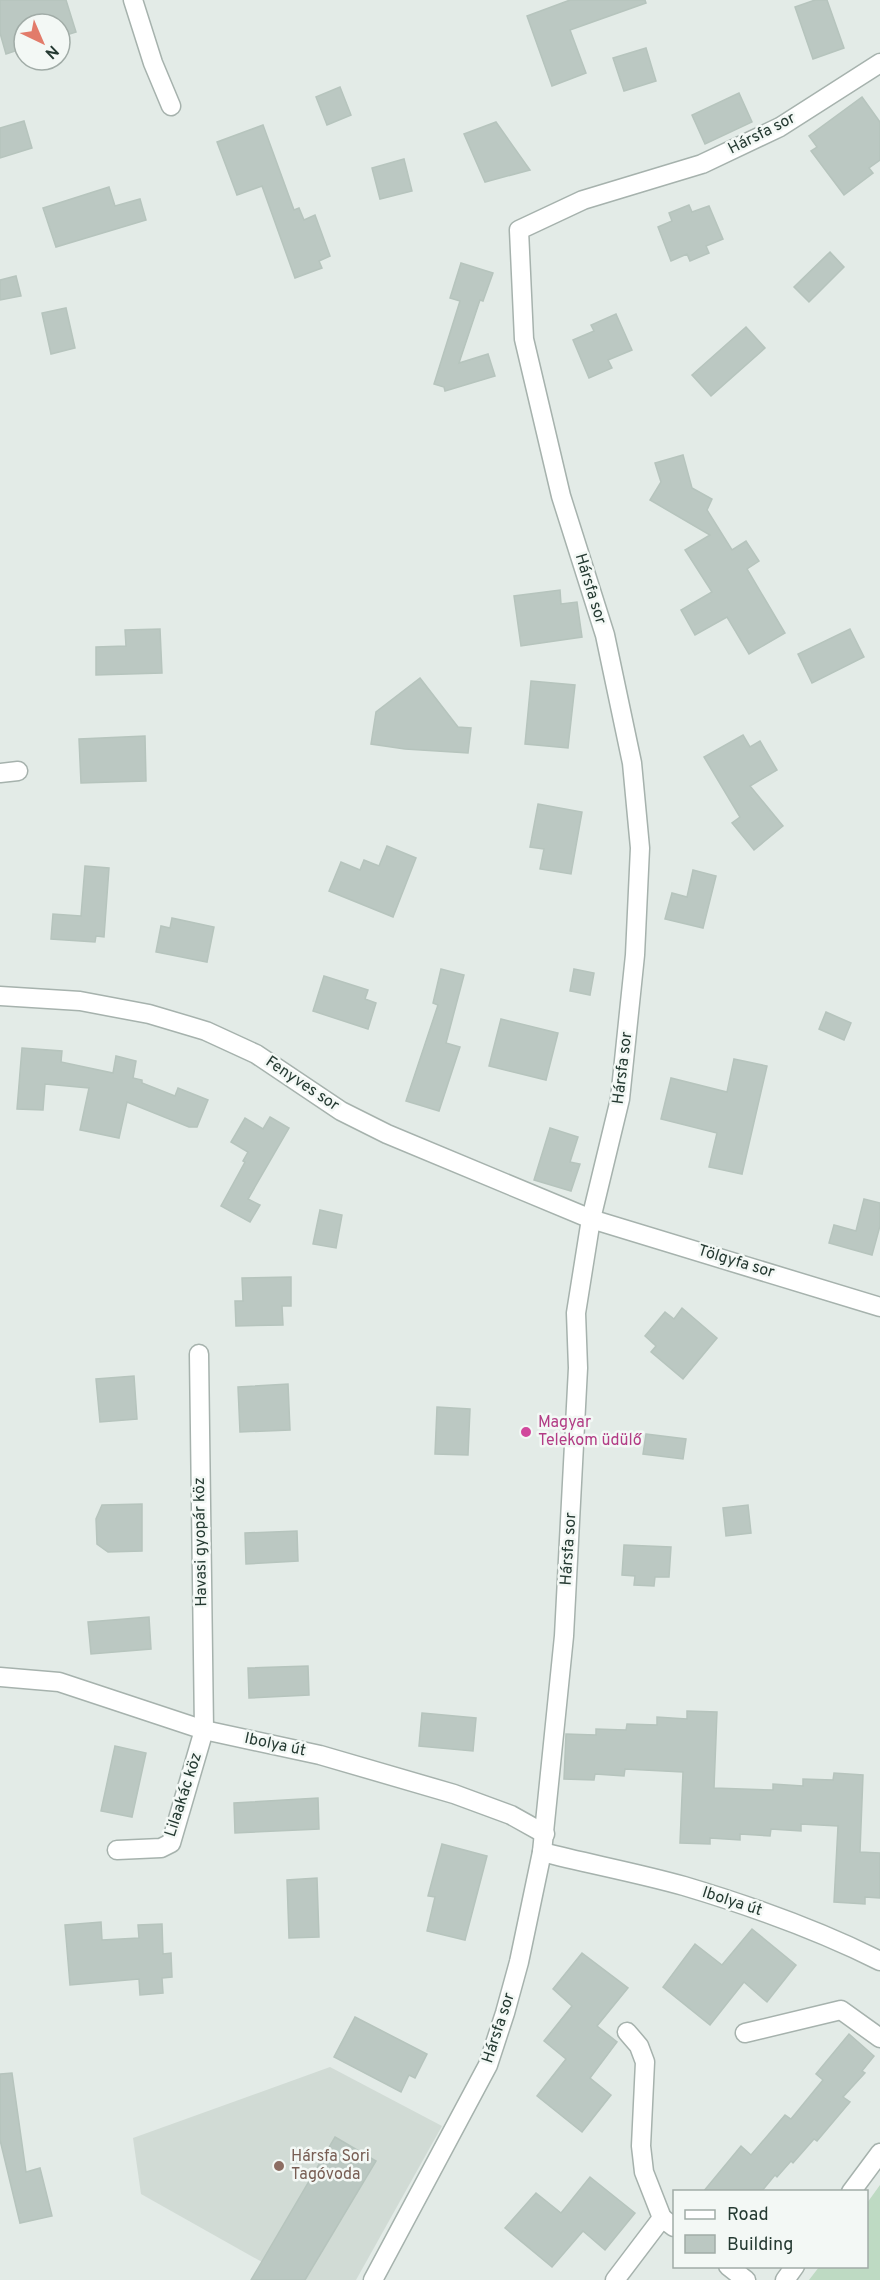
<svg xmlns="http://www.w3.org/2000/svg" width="880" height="2280" viewBox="0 0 880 2280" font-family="Overpass,sans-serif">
  <rect width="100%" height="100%" fill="#e3ebe7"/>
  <polygon fill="#d1dbd5" points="330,2067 442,2126 356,2280 294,2280 141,2194 133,2138"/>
  <polygon fill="#bedac3" points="880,2185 880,2280 809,2280 819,2267 866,2266 867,2203"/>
  <g fill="#bbc8c2" stroke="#b6c4bd" stroke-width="1.5">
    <polygon points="0,0 66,0 76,32 60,37 60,24 24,24 24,48 6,54 0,33"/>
    <polygon points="570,0 645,0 646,3 570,30 586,73 552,86 527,16"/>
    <polygon points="815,0 827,0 844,48 813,59 795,7"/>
    <polygon points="646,48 656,81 624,91 613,58"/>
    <polygon points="340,87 351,115 327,125 316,97"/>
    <polygon points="739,93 752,122 705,144 692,115"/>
    <polygon points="862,97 880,122 880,160 869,168 873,173 844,195 811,151 817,147 809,136"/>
    <polygon points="24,121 32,148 0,158 0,128"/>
    <polygon points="496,122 530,170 485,182 464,134"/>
    <polygon points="263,125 294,210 299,208 304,220 315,215 330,256 319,261 322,268 295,278 262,186 237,195 217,142"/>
    <polygon points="404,159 412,191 380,199 372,168"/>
    <polygon points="109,187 115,206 140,199 146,220 56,247 43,208"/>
    <polygon points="689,205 692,212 709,206 723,239 706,246 709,253 690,261 687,254 671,261 658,227 672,221 669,213"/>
    <polygon points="830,252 844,267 809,302 794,287"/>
    <polygon points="461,263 493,273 483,301 480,300 459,363 488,354 495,376 445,391 444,387 434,384 460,301 450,298"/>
    <polygon points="16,276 21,296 0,300 0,280"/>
    <polygon points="66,308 75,348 51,354 42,313"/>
    <polygon points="616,314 632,350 608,360 612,368 589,378 573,340 594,331 591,325"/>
    <polygon points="746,327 765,348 711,396 692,375"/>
    <polygon points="683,455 692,488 712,499 707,510 732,550 746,541 759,561 747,569 785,633 749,654 727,617 695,635 681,610 712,592 685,550 710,535 650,500 661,482 655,463"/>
    <polygon points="560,590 561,604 577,602 582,637 521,646 514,596"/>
    <polygon points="160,629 162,673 96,675 96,647 126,646 125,630"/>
    <polygon points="850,629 864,657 812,683 798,654"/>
    <polygon points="420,678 458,727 471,728 468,753 405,749 371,744 376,712"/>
    <polygon points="531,681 575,685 568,748 525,744"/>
    <polygon points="743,735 750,747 760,741 777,770 750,786 783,826 754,850 732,823 740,817 704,757"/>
    <polygon points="145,736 146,781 81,783 79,739"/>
    <polygon points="538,804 582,812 571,874 540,869 544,849 530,847"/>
    <polygon points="387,846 416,858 393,917 329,891 341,862 360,870 364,860 379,866"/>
    <polygon points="85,866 109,868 104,937 96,936 95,942 51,939 53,914 81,916"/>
    <polygon points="693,870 716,876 703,928 665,919 672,893 687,897"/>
    <polygon points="172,918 214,927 207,962 156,952 161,926 170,928"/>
    <polygon points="441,969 464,975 446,1043 460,1047 439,1111 406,1101 438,1005 433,1003"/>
    <polygon points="574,969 594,973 590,995 570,991"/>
    <polygon points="324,976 368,990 365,999 376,1003 368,1029 313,1011"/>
    <polygon points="826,1012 851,1023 844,1040 819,1029"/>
    <polygon points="501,1019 558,1033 546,1080 489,1066"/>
    <polygon points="22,1048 62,1051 61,1062 113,1073 116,1056 136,1061 133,1078 142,1080 142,1083 175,1096 178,1088 208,1100 197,1127 189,1127 127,1102 119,1138 80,1130 89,1088 45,1084 43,1110 17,1109"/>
    <polygon points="734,1059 767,1066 742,1174 709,1167 717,1133 661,1119 671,1078 727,1092"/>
    <polygon points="270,1117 289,1128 248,1199 260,1205 250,1222 221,1206 245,1162 243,1161 248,1152 231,1142 245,1118 263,1129"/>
    <polygon points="550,1128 578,1137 570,1162 580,1164 571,1191 534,1180"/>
    <polygon points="864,1199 880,1203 880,1226 872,1255 829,1243 834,1225 856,1231"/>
    <polygon points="320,1210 342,1215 336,1248 313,1244"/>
    <polygon points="291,1277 291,1306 282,1306 283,1325 236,1326 235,1301 243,1301 242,1278"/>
    <polygon points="682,1308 717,1338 683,1379 651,1352 656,1346 645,1336 665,1312 674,1319"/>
    <polygon points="134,1376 137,1419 100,1422 96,1379"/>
    <polygon points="288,1384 290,1430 240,1432 238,1387"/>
    <polygon points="437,1407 470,1409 468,1455 435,1454"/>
    <polygon points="646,1434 686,1439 683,1459 643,1454"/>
    <polygon points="142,1504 142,1551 108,1552 97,1544 96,1519 102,1505"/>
    <polygon points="748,1505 751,1533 726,1536 723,1508"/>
    <polygon points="297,1531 298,1561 246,1564 245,1533"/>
    <polygon points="624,1545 671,1547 669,1577 655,1577 654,1586 634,1585 635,1576 622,1575"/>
    <polygon points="149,1617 151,1649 91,1654 88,1622"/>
    <polygon points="308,1666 309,1695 249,1698 248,1668"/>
    <polygon points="687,1711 717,1712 714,1788 773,1790 773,1784 803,1786 803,1779 833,1780 834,1773 863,1775 860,1852 880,1853 880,1898 865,1897 865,1904 834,1902 838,1826 801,1824 801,1831 771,1829 770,1836 740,1834 740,1840 710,1838 710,1844 680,1843 683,1772 625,1769 624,1776 595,1774 594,1780 564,1779 566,1734 596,1735 596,1729 626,1730 627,1724 657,1725 657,1717 687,1719"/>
    <polygon points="422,1713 476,1718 473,1751 419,1746"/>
    <polygon points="115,1746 146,1753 132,1817 101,1811"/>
    <polygon points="318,1798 319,1829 235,1833 234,1803"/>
    <polygon points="442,1844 487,1856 465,1940 427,1931 435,1897 428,1896"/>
    <polygon points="317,1878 319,1937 289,1938 287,1880"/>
    <polygon points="101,1922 102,1940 139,1938 138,1925 162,1924 163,1954 171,1953 172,1977 162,1978 163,1993 140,1995 139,1979 70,1985 65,1925"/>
    <polygon points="752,1929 796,1965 767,2002 744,1982 710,2025 663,1987 695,1944 722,1965"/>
    <polygon points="582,1953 628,1988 597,2026 617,2042 590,2078 611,2095 582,2132 537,2096 566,2059 544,2041 572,2006 553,1989"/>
    <polygon points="355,2017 427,2054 415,2078 409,2075 401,2092 334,2057"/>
    <polygon points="849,2034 874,2056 862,2071 865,2073 843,2097 850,2102 817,2141 814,2139 793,2163 791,2161 777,2177 775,2175 761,2192 703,2192 741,2146 751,2155 785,2115 791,2119 823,2080 816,2074"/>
    <polygon points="12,2073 26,2172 40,2168 52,2216 20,2223 0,2140 0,2074"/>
    <polygon points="335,2137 376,2161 305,2280 251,2280"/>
    <polygon points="590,2177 635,2213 605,2250 583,2231 552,2267 505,2228 536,2193 561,2213"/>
  </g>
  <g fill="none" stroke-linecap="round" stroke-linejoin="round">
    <g stroke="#a6b2ad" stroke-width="21">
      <g id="minor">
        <polyline points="133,0 153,63 171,106"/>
        <polyline points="0,773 18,771"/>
        <polyline points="0,996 80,1001 149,1014 206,1031 256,1054 341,1111 387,1134 591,1219 880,1307"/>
        <polyline points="0,1677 59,1682 204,1730 320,1755 454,1794 511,1815 545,1834"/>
        <polyline points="117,1850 161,1848 171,1843 204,1730 199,1354"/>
        <path d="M542,1852C589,1864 638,1873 684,1886C751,1906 818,1930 880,1961"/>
        <polyline points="627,2032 639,2046 645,2062 641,2146 644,2172 662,2218"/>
        <polyline points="745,2033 841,2010 880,2038"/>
        <polyline points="851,2192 880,2153"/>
        <polyline points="728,2266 746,2280"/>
        <polyline points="373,2280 488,2065 505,2013 519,1962 542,1852 564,1636 578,1368 576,1313 591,1219 620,1099 635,955 640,848 632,763 605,635 561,496 524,339 519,230 583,200 702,164 780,127 880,63"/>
        <polyline points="615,2280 662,2218 674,2227"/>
        <polyline points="785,2280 795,2266"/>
      </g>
    </g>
    <use href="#minor" stroke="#fff" stroke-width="18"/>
  </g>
  <circle fill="#d1479c" stroke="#f3f8f5" stroke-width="2" cx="526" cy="1432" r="6"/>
  <circle fill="#8d6e63" stroke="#f3f8f5" stroke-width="2" cx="279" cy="2166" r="6"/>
  <g text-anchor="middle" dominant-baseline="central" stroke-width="5" stroke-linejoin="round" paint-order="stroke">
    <g font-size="16" fill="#253a32" stroke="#f3f8f5">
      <text transform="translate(762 134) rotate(-27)">Hársfa sor</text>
      <text transform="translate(590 589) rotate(73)">Hársfa sor</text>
      <text transform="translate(623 1068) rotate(-83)">Hársfa sor</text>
      <text transform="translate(302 1084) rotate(34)">Fenyves sor</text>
      <text transform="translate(736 1262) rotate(17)">Tölgyfa sor</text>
      <text transform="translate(201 1542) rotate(-91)">Havasi gyopár köz</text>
      <text transform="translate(569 1549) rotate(-86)">Hársfa sor</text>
      <text transform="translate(275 1745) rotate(12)">Ibolya út</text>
      <text transform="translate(184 1795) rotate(-72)">Lilaakác köz</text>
      <text transform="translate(732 1902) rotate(18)">Ibolya út</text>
      <text transform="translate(499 2028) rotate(-72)">Hársfa sor</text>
    </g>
    <g font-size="16" fill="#b23c85" stroke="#f3f8f5" text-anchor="start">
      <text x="538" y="1423">Magyar<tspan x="538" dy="18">Telekom üdülő</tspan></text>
    </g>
    <g font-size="16" fill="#785e54" stroke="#f3f8f5" text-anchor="start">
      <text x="291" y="2157">Hársfa Sori<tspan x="291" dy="18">Tagóvoda</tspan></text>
    </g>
  </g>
  <rect x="673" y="2190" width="195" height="78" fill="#f3f8f5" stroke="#a1aca7" stroke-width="1.5"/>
  <rect x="685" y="2210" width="30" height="9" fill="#ffffff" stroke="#a1aca7" stroke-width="1.5"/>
  <text x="727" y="2220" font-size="18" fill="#253a32">Road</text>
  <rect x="685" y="2235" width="30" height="18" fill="#bbc8c2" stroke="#a1aca7" stroke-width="1.5"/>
  <text x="727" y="2250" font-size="18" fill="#253a32">Building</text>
  <g transform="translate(42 42) rotate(136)"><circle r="28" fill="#f3f8f5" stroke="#a1aca7" stroke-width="1.5"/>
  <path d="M0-4.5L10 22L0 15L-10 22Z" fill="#e27b6a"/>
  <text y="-9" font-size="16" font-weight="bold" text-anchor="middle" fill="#253a32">N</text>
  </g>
</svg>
